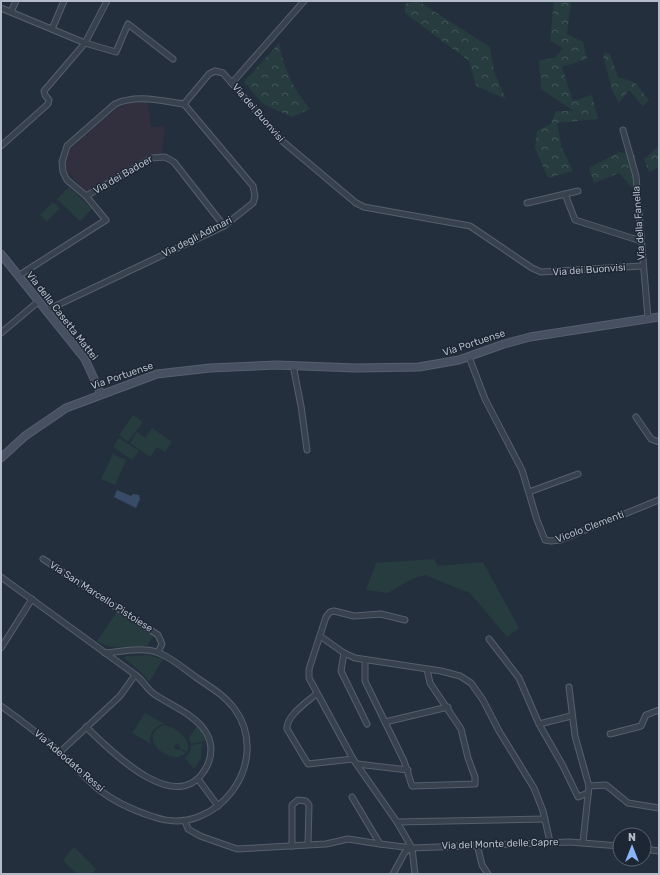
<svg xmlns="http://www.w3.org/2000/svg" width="660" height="875" viewBox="0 0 660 875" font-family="Rubik,sans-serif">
  <defs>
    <pattern id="forest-crowns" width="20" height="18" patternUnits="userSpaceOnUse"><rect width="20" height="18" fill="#263c3f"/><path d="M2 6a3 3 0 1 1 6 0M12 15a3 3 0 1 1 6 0" fill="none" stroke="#435659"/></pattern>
  </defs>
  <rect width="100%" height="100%" fill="#242f3e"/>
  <polygon fill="#32303f" points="135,101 147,102 151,127 165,126 162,154 149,156 86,193 67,171 65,159 68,151 117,108"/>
  <g fill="#263c3f">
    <polygon points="69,187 92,209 80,221 57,199"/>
    <polygon points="53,202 60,208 47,222 40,215"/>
    <polygon points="133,415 143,422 128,442 119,435"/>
    <polygon points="152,428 172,442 165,452 157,447 150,457 130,443 137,432 145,438"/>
    <polygon points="119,438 139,451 132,460 113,447"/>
    <polygon points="113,454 126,460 115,485 101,479"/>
    <polygon points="434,559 438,566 483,562 519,628 507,637 470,593 425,575 412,579 388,593 366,590 376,563"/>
    <path d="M117,612L153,636L147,646C129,647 113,651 97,641Z"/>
    <polygon points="148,655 163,659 149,682 142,673 124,658 126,656"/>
    <path d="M145,713L165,724C155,725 148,734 151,744L132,733Z"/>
    <path d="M164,725C175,727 193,739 187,752L180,748L178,743L174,746L176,750L180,749L186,753C172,768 134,737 164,725Z"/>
    <polygon points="197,726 203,735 205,741 191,744 189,738"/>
    <polygon points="202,743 201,759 194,769 185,758 190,752 191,745"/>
    <polygon points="74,847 96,869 92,874 77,874 63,860"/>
  </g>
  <g fill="url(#forest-crowns)">
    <polygon points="418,1 490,47 494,72 506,99 476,86 469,61 405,13 405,4"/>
    <polygon points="554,1 571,1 567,34 583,42 587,59 562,67 573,101 592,95 598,119 557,123 562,148 573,171 548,178 535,148 537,131 551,124 556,111 574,111 541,89 539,61 556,57 563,48 550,41"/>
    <path d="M279,43C283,68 294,90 310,109L292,117L263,104L244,82Z"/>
    <polygon points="605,53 610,54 618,77 634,82 649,100 643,106 629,90 619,103 612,90 603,55"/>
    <polygon points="659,146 659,167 649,172 644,159"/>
    <polygon points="619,152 635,155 637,193 619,173 594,183 589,168"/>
  </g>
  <polygon fill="#394c67" points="117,490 131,496 133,494 139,495 140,499 136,508 114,497"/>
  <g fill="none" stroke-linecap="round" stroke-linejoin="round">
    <g stroke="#565f6c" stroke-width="7">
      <g id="minor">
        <polyline points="1,8 85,43 116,52 128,24 173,59"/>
        <polyline points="11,12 16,1"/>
        <polyline points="52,29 64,1"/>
        <polyline points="232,83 304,1"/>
        <polyline points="184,104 209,74 215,71 223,73 281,140 356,203 364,207 470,226 532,268 541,272 642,266"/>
        <polyline points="623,130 636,176 648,318"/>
        <polyline points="1,146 48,104 49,100 45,95 44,91 85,43 107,1"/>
        <polyline points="565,194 575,220 641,241"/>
        <polyline points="86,196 152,158 165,157 174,162 224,226"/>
        <polyline points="527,203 578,191"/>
        <path d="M18,276L106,220L86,196L67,180L63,172L62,162L67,146L115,104C137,94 161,101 184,104"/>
        <polyline points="47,310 224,226 253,203 255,196 253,186 184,104"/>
        <polyline points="1,333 39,301"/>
        <polyline points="469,357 485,399 522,470 537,520 545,540 551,541 560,540 659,500"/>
        <polyline points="293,365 301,406 307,450"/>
        <polyline points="636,417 651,439 659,442"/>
        <polyline points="529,492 578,474"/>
        <polyline points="43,559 158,635 162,644 158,652"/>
        <path d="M1,577L137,676C143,681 147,689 154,694C170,705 194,714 205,731C212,741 213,754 207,766C179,821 111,751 86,727"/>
        <polyline points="405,620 381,614 354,616 334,611 330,612 326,617 309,669 309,678 353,759 397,822 412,848 415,874"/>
        <polyline points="320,636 344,653 355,658 441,671 460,676 471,683 483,700 499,731 534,788 543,811 550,842"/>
        <polyline points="489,639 519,678 539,724 563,766 578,797 588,793"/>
        <polyline points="1,648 32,599"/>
        <polyline points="344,653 341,671 367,724"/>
        <polyline points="365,660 365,681 404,761 412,786 475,784 475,777 468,758 461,729 430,683 427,669"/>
        <polyline points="569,687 575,736 589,786 583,842"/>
        <path d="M316,694C307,702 286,716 287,729L308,764L353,759"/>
        <path d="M1,706C24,722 46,740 67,759C77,768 86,779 97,788C113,801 135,811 154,817C216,839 274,762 234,708C224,695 210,687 197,678C184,669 170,656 156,652C141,647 121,652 105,653"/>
        <polyline points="385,722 448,707"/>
        <polyline points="539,724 571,716"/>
        <polyline points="610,734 641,726 646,715 659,710"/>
        <polyline points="59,753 120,696 135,675"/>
        <polyline points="357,764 408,770"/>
        <polyline points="198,779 218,806"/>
        <polyline points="589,786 606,785 628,803 659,808"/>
        <polyline points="352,797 380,844 412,848 569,842 620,846"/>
        <polyline points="185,821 188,829 200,836 237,849 326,844 348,839 380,844"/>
        <polyline points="397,822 545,819"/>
        <polyline points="477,844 482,865 488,874"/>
        <polyline points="292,846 292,805 298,800 306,801 309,805 308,844"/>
        <polyline points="644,849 659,851"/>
        <polyline points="393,874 405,852 411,848"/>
      </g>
    </g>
    <g stroke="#565f6c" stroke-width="9">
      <g id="secondary">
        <polyline points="1,254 85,359 101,394"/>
        <polyline points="1,458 25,436 66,408 157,374 210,368 276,365 356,368 419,367 459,360 504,344 530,337 659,317"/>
      </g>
    </g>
    <use href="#minor" stroke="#38414e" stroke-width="5"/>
    <use href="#secondary" stroke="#465061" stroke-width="7"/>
  </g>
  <g text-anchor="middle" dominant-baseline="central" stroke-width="3" stroke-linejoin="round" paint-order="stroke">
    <g font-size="10" fill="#b4bcc9" stroke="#1d2633">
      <text transform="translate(258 113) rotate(49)">Via dei Buonvisi</text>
      <text transform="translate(123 175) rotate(-30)">Via dei Badoer</text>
      <text transform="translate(639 223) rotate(-94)">Via della Fanella</text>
      <text transform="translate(197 237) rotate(-27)">Via degli Adimari</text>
      <text transform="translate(589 270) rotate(-4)">Via dei Buonvisi</text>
      <text transform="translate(62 316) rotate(52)">Via della Casetta Mattei</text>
      <text transform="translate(474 343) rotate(-18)">Via Portuense</text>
      <text transform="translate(122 376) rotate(-19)">Via Portuense</text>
      <text transform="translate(590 527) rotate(-21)">Vicolo Clementi</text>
      <text transform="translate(101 597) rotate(33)">Via San Marcello Pistoiese</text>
      <text transform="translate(69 761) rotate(41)">Via Adeodato Ressi</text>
      <text transform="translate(500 844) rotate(-2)">Via del Monte delle Capre</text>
    </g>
  </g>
  <rect width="660" height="875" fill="none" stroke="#b4bcc9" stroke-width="4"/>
  <g transform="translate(632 847)"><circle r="19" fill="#1d2633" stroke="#59626f"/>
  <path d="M0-3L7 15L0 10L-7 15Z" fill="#8ab4f8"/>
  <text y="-6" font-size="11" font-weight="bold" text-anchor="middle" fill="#b4bcc9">N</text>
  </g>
</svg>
